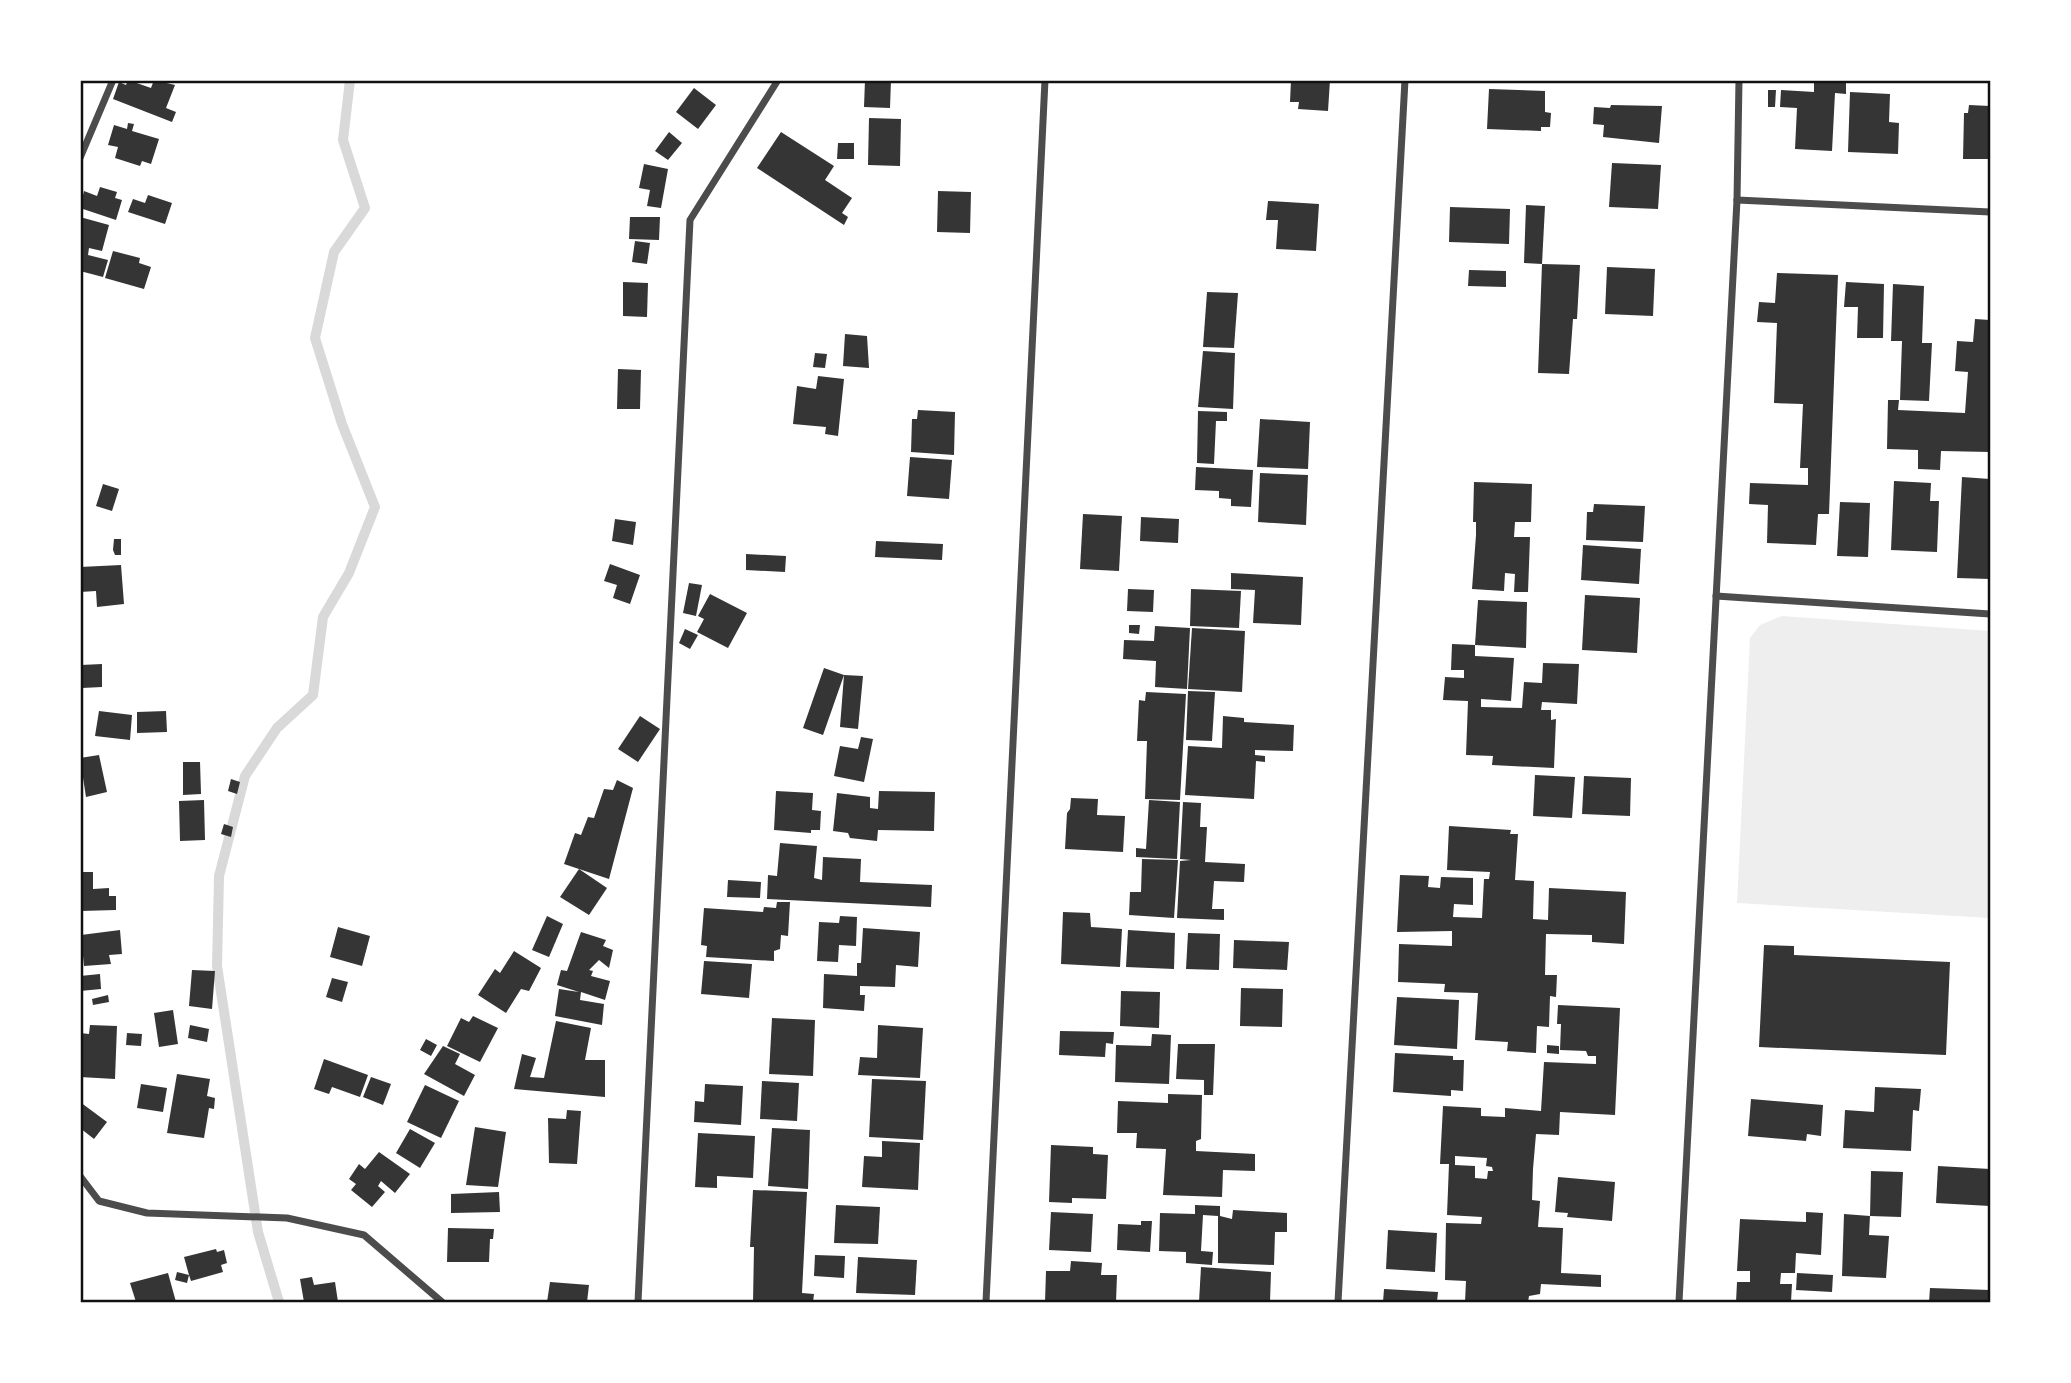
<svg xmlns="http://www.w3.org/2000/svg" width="2071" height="1383" viewBox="0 0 2071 1383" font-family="Cabin,sans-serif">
  <rect width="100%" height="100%" fill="#fff"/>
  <polygon fill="#eee" points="1782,616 1990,631 1990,918 1737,903 1750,638 1760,625"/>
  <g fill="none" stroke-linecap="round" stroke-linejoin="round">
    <polyline stroke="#d9d9d9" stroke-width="10" points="279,1302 258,1232 217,966 219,876 245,776 277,728 313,695 323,617 349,573 375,507 342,424 315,338 334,252 365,208 343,140 350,80"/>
  </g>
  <g fill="#353535" fill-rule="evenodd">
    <polygon points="128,80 151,88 154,80 175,85 166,108 176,112 172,122 113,99 119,82 126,85"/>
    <polygon points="865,80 891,80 890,108 864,107"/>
    <polygon points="1291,80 1330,80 1328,111 1298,109 1299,102 1290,102"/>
    <polygon points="1814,80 1846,80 1846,94 1835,93 1832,151 1795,149 1797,108 1780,107 1781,90 1814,92"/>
    <polygon points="694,88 716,105 698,129 676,112"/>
    <polygon points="1489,89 1545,91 1545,112 1551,113 1550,127 1541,127 1541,131 1487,129"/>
    <polygon points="1768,90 1776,90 1775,107 1768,107"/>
    <polygon points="1850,92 1890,94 1889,122 1899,123 1898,154 1848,152"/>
    <polygon points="1611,105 1662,106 1659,143 1603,137 1604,125 1593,124 1594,107 1610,108"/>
    <polygon points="1969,105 1990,106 1990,159 1963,159 1964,113 1968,113"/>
    <polygon points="869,118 901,119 900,166 868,165"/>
    <polygon points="128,123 134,124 132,131 159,139 151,164 142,161 140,166 115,158 118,147 108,145 114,125 127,129"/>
    <polygon points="669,132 682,143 668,160 655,151"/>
    <polygon points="781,132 834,166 825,180 852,198 842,213 848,217 844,225 757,168"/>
    <polygon points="838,143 854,143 854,159 837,159"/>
    <polygon points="1612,163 1661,165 1658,209 1609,207"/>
    <polygon points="644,164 668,169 661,208 647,206 650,190 639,188"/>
    <polygon points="100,187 117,192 115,198 122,200 116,220 80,208 84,191 97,196"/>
    <polygon points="938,191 971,192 970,233 937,232"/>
    <polygon points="148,195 172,203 165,224 128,212 133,199 145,203"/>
    <polygon points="1268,201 1319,204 1316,251 1276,249 1278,220 1266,220"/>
    <polygon points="1526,205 1545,206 1542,264 1524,263"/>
    <polygon points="1450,207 1510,209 1509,244 1449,242"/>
    <polygon points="80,217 109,225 102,251 89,248 88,255 108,260 103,277 80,271"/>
    <polygon points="630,217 660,217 659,240 629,239"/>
    <polygon points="635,241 650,243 647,264 632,262"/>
    <polygon points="113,251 140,258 139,263 151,267 144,289 105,278"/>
    <polygon points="1542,264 1580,265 1577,319 1573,319 1569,374 1538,373"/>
    <polygon points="1607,267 1655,269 1653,316 1605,314"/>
    <polygon points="1469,270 1506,271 1506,287 1468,286"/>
    <polygon points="1777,273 1838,275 1829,514 1818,514 1816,545 1767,543 1768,505 1749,504 1750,483 1808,485 1808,468 1800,468 1803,404 1774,403 1777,323 1757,322 1759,302 1775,303"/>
    <polygon points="623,282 648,283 647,317 623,316"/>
    <polygon points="1846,282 1884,284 1883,338 1857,338 1858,307 1844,307"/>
    <polygon points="1893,284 1924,286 1922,343 1932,343 1929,401 1900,400 1902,341 1891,341"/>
    <polygon points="1207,292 1238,293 1234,348 1203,347"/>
    <polygon points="1975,319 1990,320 1990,452 1941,451 1940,470 1918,469 1918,450 1887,449 1888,400 1899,400 1898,410 1965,413 1968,372 1955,371 1957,341 1973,342"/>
    <polygon points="845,334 867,336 869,368 843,366"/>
    <polygon points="1203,351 1235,353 1233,409 1198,407"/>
    <polygon points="815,353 827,354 825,368 813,367"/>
    <polygon points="618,369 641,370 640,409 617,409"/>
    <polygon points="818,376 844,379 838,436 825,434 826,427 793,424 797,386 816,389"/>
    <polygon points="918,410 955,412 954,455 911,452 912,419 917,419"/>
    <polygon points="1198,411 1227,412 1227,421 1216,421 1214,464 1197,463"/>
    <polygon points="1260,419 1310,422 1308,469 1257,467"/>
    <polygon points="910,457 952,460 949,499 907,496"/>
    <polygon points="1196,467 1253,470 1251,507 1231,506 1231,499 1219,498 1219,491 1195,490"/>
    <polygon points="1260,473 1308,475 1306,525 1258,522"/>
    <polygon points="1962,477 1990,479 1990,579 1957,578"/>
    <polygon points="1894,481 1931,483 1930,501 1939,501 1937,552 1891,550"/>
    <polygon points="1474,482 1532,484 1531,522 1515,522 1514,537 1530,537 1528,592 1514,592 1515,574 1505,573 1504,591 1472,589 1476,535 1476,522 1473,522"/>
    <polygon points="103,484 119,489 112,511 96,506"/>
    <polygon points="1840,502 1870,503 1868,557 1837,556"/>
    <polygon points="1594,504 1645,506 1643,542 1586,540 1587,512 1593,512"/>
    <polygon points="1083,514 1122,516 1119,571 1080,569"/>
    <polygon points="1141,517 1179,519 1178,543 1140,541"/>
    <polygon points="615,519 636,522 633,545 612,541"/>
    <polygon points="114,539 121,539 121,555 115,555 113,550"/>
    <polygon points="876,541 943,544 942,560 875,557"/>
    <polygon points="1583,545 1641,549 1639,584 1581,580"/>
    <polygon points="746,554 786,556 785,572 746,570"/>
    <polygon points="610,564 640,575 630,604 613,598 617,585 604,581"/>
    <polygon points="121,565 124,604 97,607 96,591 80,592 80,567"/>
    <polygon points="1231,573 1303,577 1301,625 1253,623 1255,590 1231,589"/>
    <polygon points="689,583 702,585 696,616 683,613"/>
    <polygon points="1128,589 1154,590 1153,612 1127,611"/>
    <polygon points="1191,589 1241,591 1239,628 1190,626"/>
    <polygon points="710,594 747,613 728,648 697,632 704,619 698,616"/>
    <polygon points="1585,595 1640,598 1637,653 1582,650"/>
    <polygon points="1478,600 1527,602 1526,648 1475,645"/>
    <polygon points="1129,625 1140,625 1139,634 1129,633"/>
    <polygon points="1155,626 1190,628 1187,689 1155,687 1156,661 1123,659 1124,640 1154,641"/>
    <polygon points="1192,628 1245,631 1242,692 1188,689"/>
    <polygon points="685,629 698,635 690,649 679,643"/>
    <polygon points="1452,644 1475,645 1475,656 1514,658 1511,701 1481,699 1481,707 1522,708 1524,682 1542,683 1543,663 1579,664 1577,704 1542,702 1541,710 1551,710 1551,720 1556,719 1554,768 1492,765 1493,756 1466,755 1468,701 1443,700 1445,677 1464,678 1464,670 1451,670"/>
    <polygon points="102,664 102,687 82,688 81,665"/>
    <polygon points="824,668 844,675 863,676 858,729 840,727 844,675 823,735 803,728"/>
    <polygon points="1188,691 1215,692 1212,741 1186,740"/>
    <polygon points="1146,692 1186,694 1180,800 1145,799 1147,741 1137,741 1139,700 1145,701"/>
    <polygon points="99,711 132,715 130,740 95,736"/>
    <polygon points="166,711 167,732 137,733 137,712"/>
    <polygon points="640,716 660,729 638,762 618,749"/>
    <polygon points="1223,716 1244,718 1244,722 1294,725 1293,751 1255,750 1255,755 1265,756 1265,762 1256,761 1254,799 1185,795 1188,746 1222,748"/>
    <polygon points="861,737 873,739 864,782 834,776 840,746 858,749"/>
    <polygon points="99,755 107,792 86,797 80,758"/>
    <polygon points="183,762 200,762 201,794 183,795"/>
    <polygon points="1535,775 1575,777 1572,818 1533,816"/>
    <polygon points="1584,776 1631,778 1630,816 1582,814"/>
    <polygon points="231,779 240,782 237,794 228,791"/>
    <polygon points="617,780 633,788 609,879 564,864 575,833 581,835 588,817 594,818 604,789 613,790"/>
    <polygon points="776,791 813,793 812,810 821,811 820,830 811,830 811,833 774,830"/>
    <polygon points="879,791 935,792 934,831 878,830 877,841 850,838 848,833 833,831 837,793 870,797 870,808 878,809"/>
    <polygon points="1071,798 1098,799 1097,815 1125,816 1123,852 1065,849 1067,813 1070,809"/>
    <polygon points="204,800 205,840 180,841 179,801"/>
    <polygon points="1149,800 1180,802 1177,859 1136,857 1136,848 1146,849"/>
    <polygon points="1183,802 1201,803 1200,827 1207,827 1205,862 1245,864 1244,882 1214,881 1212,909 1224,909 1224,920 1177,918 1180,861 1191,860 1180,859"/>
    <polygon points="224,824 233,827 231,837 221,834"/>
    <polygon points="1449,826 1511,830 1510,834 1518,834 1515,880 1534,881 1533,919 1548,920 1549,888 1626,892 1624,944 1592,942 1592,935 1546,934 1545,975 1557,975 1556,997 1550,996 1549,1027 1537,1026 1536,1053 1507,1051 1508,1042 1475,1040 1478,993 1444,992 1445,984 1398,982 1399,944 1452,946 1452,931 1397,932 1400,875 1429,876 1428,887 1440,888 1441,877 1473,878 1473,905 1454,904 1453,917 1482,918 1484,879 1489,879 1490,872 1447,870"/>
    <polygon points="780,843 817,846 814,878 822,880 823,857 861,859 860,882 932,885 931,907 767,899 768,875 777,876"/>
    <polygon points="1142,859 1178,860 1174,918 1129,915 1130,892 1141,892"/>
    <polygon points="579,869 607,888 589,915 560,897"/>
    <polygon points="80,872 93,872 93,889 109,888 109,896 116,896 116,910 81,911"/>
    <polygon points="728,880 761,882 760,898 727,897"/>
    <polygon points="777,902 790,902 788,936 781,935 780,949 774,951 774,961 706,957 707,946 701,945 704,908 763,912 764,907 776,908"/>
    <polygon points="1063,912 1090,913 1091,927 1122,929 1120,967 1061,964"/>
    <polygon points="547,916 563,924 549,957 532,950"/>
    <polygon points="840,916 857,917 856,946 839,945 838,962 817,961 819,922 839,923"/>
    <polygon points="338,927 370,936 362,966 330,957"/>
    <polygon points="863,928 920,932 918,967 896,965 895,987 860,986 860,995 865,995 864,1011 823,1008 824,974 857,976 857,963 861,963"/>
    <polygon points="120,930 122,954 109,955 111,964 84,966 81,935"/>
    <polygon points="1128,930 1175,933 1174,969 1126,967"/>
    <polygon points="581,932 606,940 603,946 613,950 609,968 599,960 589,970 593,971 591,976 610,981 605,1000 581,992 580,1000 604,1004 602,1025 555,1016 559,989 579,992 557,985 561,970 567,971"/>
    <polygon points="1188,933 1220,934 1219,970 1186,969"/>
    <polygon points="1234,940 1289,942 1287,970 1233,968"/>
    <polygon points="1764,945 1794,946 1794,955 1950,962 1946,1055 1759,1047"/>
    <polygon points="514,951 541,968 529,991 521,989 506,1013 478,995 495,969 500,973"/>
    <polygon points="704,961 752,964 749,998 701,994"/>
    <polygon points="192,970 215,971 212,1009 189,1006"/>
    <polygon points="100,974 101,989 80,991 80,976"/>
    <polygon points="332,978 348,982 342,1002 326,997"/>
    <polygon points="1241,988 1283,989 1282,1027 1240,1026"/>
    <polygon points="1121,991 1160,992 1159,1028 1120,1026"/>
    <polygon points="108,995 109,1002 93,1005 92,999"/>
    <polygon points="1397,997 1459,1000 1457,1049 1394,1045"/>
    <path d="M1558,1005L1620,1008L1615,1115L1560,1112L1559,1135L1536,1134L1533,1169L1532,1200L1540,1201L1538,1227L1563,1228L1561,1273L1601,1275V1287L1541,1284L1540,1294L1529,1296L1528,1302H1465L1466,1281L1445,1280L1446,1223L1481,1224L1482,1217L1447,1215L1449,1164H1440L1443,1106L1481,1108V1116L1505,1117V1108L1541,1111L1544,1062L1596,1064V1056H1588L1586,1051L1560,1050L1561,1024H1557ZM1455,1156L1487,1158L1486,1166L1492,1167L1493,1171H1488L1487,1179L1475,1178V1166L1455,1165Z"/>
    <polygon points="173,1010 178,1044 159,1047 154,1013"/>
    <polygon points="473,1016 498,1028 480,1062 447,1046 461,1018 469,1022"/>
    <polygon points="772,1018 815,1020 813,1076 769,1074"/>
    <polygon points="556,1021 591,1028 585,1060 605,1060 605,1097 514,1089 522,1054 536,1058 530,1077 544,1078"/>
    <polygon points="90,1025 117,1026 115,1079 80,1077 80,1033 89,1034"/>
    <polygon points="190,1025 209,1029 207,1042 188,1038"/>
    <polygon points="878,1025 923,1028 920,1078 858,1075 860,1057 877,1058"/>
    <polygon points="1060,1031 1114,1032 1113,1044 1106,1043 1105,1057 1059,1055"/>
    <polygon points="127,1033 142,1034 141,1046 126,1045"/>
    <polygon points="1152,1034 1171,1035 1169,1084 1115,1082 1116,1045 1151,1046"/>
    <polygon points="426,1039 437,1045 431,1056 420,1050"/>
    <polygon points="1178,1044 1215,1044 1213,1095 1204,1095 1204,1080 1176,1079"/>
    <polygon points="1547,1045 1559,1046 1559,1054 1547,1053"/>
    <polygon points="443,1046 460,1054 455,1064 475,1075 464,1096 424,1074"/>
    <polygon points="1395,1053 1453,1056 1453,1060 1464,1060 1463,1091 1451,1090 1451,1096 1393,1092"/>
    <polygon points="324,1059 368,1075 360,1097 332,1087 329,1094 314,1089"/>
    <polygon points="177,1074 210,1079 207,1096 215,1098 214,1109 209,1108 204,1138 167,1133"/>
    <polygon points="371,1077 391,1084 383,1105 363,1097"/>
    <polygon points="872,1079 926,1081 923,1140 869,1137"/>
    <polygon points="762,1081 799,1083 797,1121 760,1119"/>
    <polygon points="141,1084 167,1088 163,1112 137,1108"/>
    <polygon points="705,1084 743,1086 741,1125 694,1122 695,1101 704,1102"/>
    <polygon points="425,1085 459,1101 441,1138 407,1122"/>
    <polygon points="1875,1087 1921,1089 1919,1111 1913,1110 1911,1151 1843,1148 1845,1110 1874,1112"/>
    <polygon points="1168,1094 1202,1095 1201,1139 1196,1141 1196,1151 1255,1154 1255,1171 1223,1170 1222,1197 1163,1195 1166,1149 1136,1148 1137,1133 1117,1133 1118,1101 1168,1103"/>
    <polygon points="1751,1099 1823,1105 1821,1136 1807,1134 1806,1141 1748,1136"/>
    <polygon points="80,1102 107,1122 94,1139 80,1128"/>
    <polygon points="567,1110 581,1111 577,1164 549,1163 548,1118 566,1119"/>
    <polygon points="475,1127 506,1132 498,1187 466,1185"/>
    <polygon points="772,1128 810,1130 808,1189 768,1186"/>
    <polygon points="410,1129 435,1143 420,1168 396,1153"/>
    <polygon points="698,1133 755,1136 753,1178 717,1176 717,1188 695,1187"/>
    <polygon points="882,1141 920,1143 918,1190 862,1187 864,1156 882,1157"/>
    <polygon points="1051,1145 1093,1147 1093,1154 1108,1155 1106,1199 1072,1198 1072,1203 1049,1202"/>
    <polygon points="379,1152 410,1174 395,1193 381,1181 378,1186 385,1192 372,1207 351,1190 356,1184 349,1179 359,1164 365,1169"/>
    <polygon points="1938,1166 1990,1169 1990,1206 1936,1203"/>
    <polygon points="1871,1171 1903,1172 1901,1217 1870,1216"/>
    <polygon points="1558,1177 1615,1182 1612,1221 1567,1217 1568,1213 1555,1212"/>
    <polygon points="753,1190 807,1192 802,1293 814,1294 813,1302 753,1302 754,1247 750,1247"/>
    <polygon points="499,1192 500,1212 451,1213 451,1194"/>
    <polygon points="836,1205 880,1207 878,1244 834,1243"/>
    <polygon points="1195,1205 1220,1206 1220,1216 1232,1219 1233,1210 1287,1213 1287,1232 1275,1232 1274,1265 1218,1263 1218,1216 1203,1215 1201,1251 1213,1252 1212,1265 1186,1263 1186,1252 1159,1251 1160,1213 1195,1214"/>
    <polygon points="1051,1212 1093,1214 1091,1252 1049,1250"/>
    <polygon points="1806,1212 1823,1213 1821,1255 1796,1253 1795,1273 1781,1273 1780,1284 1792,1284 1791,1302 1736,1302 1737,1282 1750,1282 1750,1271 1737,1271 1740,1219 1806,1222"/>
    <polygon points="1844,1214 1870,1216 1869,1235 1889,1236 1886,1278 1842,1276"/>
    <polygon points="1141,1221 1152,1221 1150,1252 1117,1250 1118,1224 1141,1225"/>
    <polygon points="448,1228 494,1229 493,1239 490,1239 489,1262 447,1262"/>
    <polygon points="1388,1230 1437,1233 1435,1272 1386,1269"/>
    <polygon points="216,1249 217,1252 224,1250 227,1263 221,1265 223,1272 191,1281 189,1275 187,1283 175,1280 177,1272 189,1275 184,1257"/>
    <polygon points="815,1255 845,1256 844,1278 814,1276"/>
    <polygon points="858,1257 917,1260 915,1295 856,1293"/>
    <polygon points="1071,1261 1102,1263 1101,1275 1117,1275 1116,1302 1045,1302 1046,1271 1070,1271"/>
    <polygon points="1201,1267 1271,1272 1270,1302 1199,1302"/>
    <polygon points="168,1273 176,1302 136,1302 130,1283"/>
    <polygon points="1797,1273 1833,1275 1832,1292 1796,1290"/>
    <polygon points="312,1277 314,1285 335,1282 338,1302 304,1302 300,1279"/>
    <polygon points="550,1282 589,1285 587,1302 547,1302"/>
    <polygon points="1930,1288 1990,1290 1990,1302 1929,1302"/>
    <polygon points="1384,1289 1438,1292 1437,1302 1383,1302"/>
  </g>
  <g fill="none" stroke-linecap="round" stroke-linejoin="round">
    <g stroke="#4c4c4c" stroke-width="7">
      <polyline points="80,158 113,80"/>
      <polyline points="1737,200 1990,212"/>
      <polyline points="1716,596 1990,614"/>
      <polyline points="80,1176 99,1201 147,1213 287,1218 364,1235 442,1302"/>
      <polyline points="638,1302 690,220 778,80"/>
      <polyline points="986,1302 1045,80"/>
      <polyline points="1338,1302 1405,80"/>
      <polyline points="1679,1302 1737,200 1739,80"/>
    </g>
  </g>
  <rect width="2071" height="1383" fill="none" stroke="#ffffff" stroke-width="164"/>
  <rect x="82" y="82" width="1907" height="1219" fill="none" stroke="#111" stroke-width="2.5"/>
</svg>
